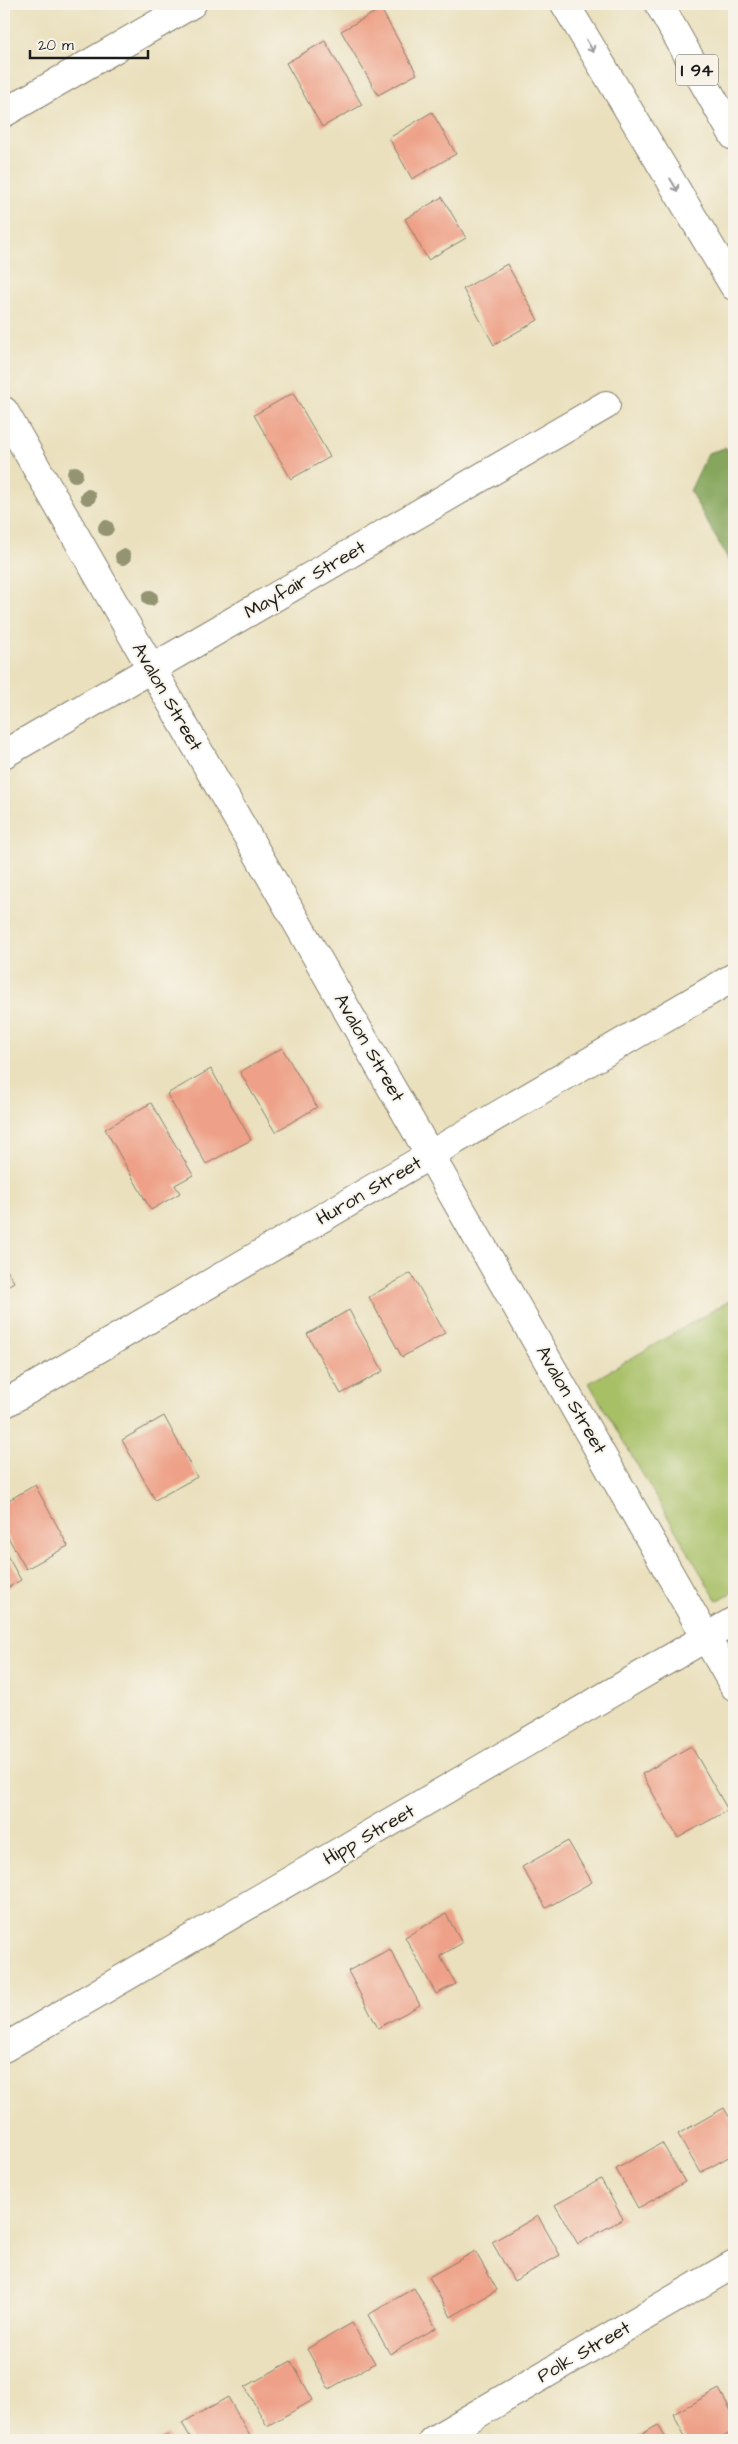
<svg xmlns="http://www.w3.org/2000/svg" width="738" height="2444" viewBox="0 0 738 2444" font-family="'Architects Daughter',sans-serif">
  <rect width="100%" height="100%" fill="#f7f3e8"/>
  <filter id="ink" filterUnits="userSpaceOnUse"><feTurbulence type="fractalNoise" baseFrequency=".02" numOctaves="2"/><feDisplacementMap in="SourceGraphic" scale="10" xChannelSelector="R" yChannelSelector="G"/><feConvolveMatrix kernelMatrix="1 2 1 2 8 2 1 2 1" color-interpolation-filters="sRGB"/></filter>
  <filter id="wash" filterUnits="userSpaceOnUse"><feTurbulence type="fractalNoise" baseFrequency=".0096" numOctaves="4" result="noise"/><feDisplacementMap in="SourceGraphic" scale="20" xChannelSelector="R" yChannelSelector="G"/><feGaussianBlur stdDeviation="1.12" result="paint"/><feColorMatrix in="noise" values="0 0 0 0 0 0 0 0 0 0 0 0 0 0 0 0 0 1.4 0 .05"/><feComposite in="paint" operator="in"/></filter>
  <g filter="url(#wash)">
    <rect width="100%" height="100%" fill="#eae0bd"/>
    <polygon fill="#a7c066" stroke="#626e41" points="734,1298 734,1591 717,1601 589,1383"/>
    <polygon fill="#85a65b" stroke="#50613c" points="725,448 734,455 734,570 690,491 708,453"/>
    <g id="blocks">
      <g fill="#eea188">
        <polygon points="381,9 417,74 378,95 341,31"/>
        <polygon points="325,41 362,105 322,127 286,63"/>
        <polygon points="432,112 456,154 412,179 389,138"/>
        <polygon points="442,197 466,238 428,260 405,219"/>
        <polygon points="507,264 538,320 494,345 463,289"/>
        <polygon points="293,393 330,457 291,479 254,415"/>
        <polygon points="282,1048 317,1107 275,1132 240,1072"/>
        <polygon points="211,1069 251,1140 206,1164 167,1094"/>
        <polygon points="151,1103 193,1175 175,1185 180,1193 151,1210 105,1129"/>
        <polygon points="4,1265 14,1282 4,1288"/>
        <polygon points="411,1273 445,1333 402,1357 369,1297"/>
        <polygon points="349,1310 383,1371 341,1394 307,1334"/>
        <polygon points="164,1416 197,1477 155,1500 122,1440"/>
        <polygon points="35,1485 68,1546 26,1569 4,1530 4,1503"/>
        <polygon points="4,1550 21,1580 4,1590"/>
        <polygon points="691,1746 728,1810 678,1838 642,1774"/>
        <polygon points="568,1841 592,1882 546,1908 522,1867"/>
        <polygon points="446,1914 462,1943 440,1956 456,1984 436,1994 405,1937"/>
        <polygon points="390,1949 420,2005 378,2028 348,1971"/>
        <polygon points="724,2108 734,2125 734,2154 700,2173 678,2134"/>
        <polygon points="662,2143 685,2182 638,2208 616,2169"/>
        <polygon points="601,2179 623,2219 578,2244 555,2205"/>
        <polygon points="538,2216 560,2255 514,2281 492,2242"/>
        <polygon points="475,2251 497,2290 451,2317 429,2277"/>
        <polygon points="414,2288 436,2328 390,2354 368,2315"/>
        <polygon points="352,2323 375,2363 329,2389 307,2349"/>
        <polygon points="291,2361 313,2400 267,2426 245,2387"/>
        <polygon points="719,2389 734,2416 734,2431 718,2440 687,2440 673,2414"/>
        <polygon points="228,2397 250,2436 243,2440 192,2440 182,2423"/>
        <polygon points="658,2425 667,2440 632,2440"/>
        <polygon points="167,2434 170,2440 156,2440"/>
      </g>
    </g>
  </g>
  <g filter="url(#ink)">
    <use href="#blocks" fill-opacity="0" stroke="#837e6c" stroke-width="1"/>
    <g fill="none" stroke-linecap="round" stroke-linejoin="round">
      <g stroke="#837e6c" stroke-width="30">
        <g id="minor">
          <polyline points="4,113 192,4"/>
          <polyline points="4,411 734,1686"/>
          <polyline points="4,754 606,405"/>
          <polyline points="4,1404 734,977"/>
          <polyline points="4,2048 734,1621"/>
          <polyline points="433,2440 734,2264"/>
        </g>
      </g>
      <g stroke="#837e6c" stroke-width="30">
        <g id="motorway">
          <polyline points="565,4 734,286"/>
          <polyline points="659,4 734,136"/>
        </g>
      </g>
      <use href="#minor" stroke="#fff" stroke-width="28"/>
      <use href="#motorway" stroke="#fff" stroke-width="28"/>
    </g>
    <g fill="#949473">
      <circle cx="75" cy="474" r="8"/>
      <circle cx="88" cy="497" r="8"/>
      <circle cx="106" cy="528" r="8"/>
      <circle cx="123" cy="557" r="8"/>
      <circle cx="150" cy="598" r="8"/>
    </g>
    <defs><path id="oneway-shaft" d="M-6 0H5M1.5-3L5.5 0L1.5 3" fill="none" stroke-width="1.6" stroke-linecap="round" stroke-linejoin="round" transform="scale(1.25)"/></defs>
    <g stroke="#999">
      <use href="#oneway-shaft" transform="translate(590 46) rotate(59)"/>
      <use href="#oneway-shaft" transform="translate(674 185) rotate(59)"/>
    </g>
  </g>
  <g text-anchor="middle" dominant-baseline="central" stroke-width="4" stroke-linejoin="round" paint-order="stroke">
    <rect fill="#f7f3e8" stroke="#5e5c59" stroke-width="1" x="676" y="54.5" width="42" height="31" rx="4"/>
    <g font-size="18" font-weight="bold" fill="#1c1c1c">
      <text x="697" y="70">I 94</text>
    </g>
    <g font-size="19" fill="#1c1c1c" stroke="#f7f3e8">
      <text transform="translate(305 580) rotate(-30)">Mayfair Street</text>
      <text transform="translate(167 697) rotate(60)">Avalon Street</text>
      <text transform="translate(369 1048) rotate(60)">Avalon Street</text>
      <text transform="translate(369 1191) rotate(-30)">Huron Street</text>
      <text transform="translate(571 1400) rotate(60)">Avalon Street</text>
      <text transform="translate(369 1835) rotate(-30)">Hipp Street</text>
      <text transform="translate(584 2352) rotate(-30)">Polk Street</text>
    </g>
  </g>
  <rect width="738" height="2444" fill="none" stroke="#f7f3e8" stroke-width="20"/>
  <path d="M30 50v8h118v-8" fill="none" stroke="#1c1c1c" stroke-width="2.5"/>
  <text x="38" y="50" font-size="15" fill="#1c1c1c" stroke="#f7f3e8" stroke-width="4" paint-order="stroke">20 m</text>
</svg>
